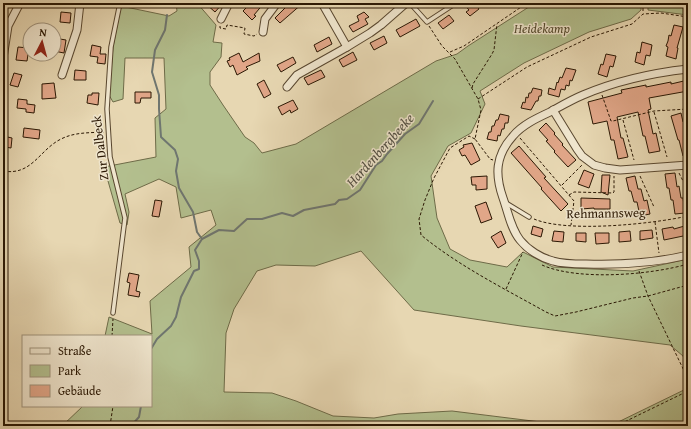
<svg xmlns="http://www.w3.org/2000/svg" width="691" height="429" viewBox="0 0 691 429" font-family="'Gentium Book Plus',serif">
  <rect width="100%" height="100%" fill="#e7d7b2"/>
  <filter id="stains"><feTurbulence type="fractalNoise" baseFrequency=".005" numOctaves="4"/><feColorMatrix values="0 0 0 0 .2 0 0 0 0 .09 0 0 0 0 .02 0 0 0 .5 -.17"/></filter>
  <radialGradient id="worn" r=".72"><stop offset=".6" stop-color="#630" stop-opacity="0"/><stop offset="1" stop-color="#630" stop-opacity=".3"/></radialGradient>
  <g fill="#b3bf8e" stroke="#6e6b48">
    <polygon points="176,3 197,3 216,25 213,42 222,43 221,57 210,72 210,85 223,105 245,137 254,143 262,153 296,144 436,61 457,54 468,46 535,3 641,3 641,10 631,19 589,32 524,63 480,91 485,104 471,133 448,146 431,176 437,218 450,249 470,260 507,267 523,252 553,267 633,271 688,259 688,370 683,356 670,345 521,326 414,310 361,251 315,266 276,265 257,271 234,309 226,333 224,392 272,393 296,401 333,416 374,418 398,414 452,411 573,426 62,426 83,406 151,406 151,336 105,336 109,317 152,334 150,301 191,267 189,247 216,225 211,210 181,218 176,187 159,179 125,194 129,212 127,225 120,223 104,167 156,157 155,118 166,109 164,58 125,58 123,99 113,102 109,95 113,47 121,6 169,16 177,11"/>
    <polygon points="648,3 688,3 688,15 648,10"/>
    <polygon points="688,388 688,426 610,426"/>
  </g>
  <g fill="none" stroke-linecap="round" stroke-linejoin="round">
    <g stroke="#6f7670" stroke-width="2">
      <polyline points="202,239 219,230 234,231 247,219 262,219 282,213 293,216 304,210 335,204 339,200 347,199 360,190 376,165 382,161 387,154 405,134 419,124 433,101"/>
      <polyline points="151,349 157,339 171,326 176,317 181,297 194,271 199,269 199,261 195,250 202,239 197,232 193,212 179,188 176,171 178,159 175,150 161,137 159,109 159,95 152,72 155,50 165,30 167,15"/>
      <polyline points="131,426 139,417 141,406"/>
    </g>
  </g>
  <g fill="#e1a688" stroke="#2a1703">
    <polygon points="205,3 223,3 215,12"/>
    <polygon points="251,3 264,3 254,15 256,16 252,20 243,11"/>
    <polygon points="290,3 303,3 280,23 275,18"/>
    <polygon points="463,3 474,3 479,9 470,16 466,12 469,10"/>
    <polygon points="61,12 71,13 70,23 60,22"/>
    <polygon points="364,12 369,17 365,19 368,24 353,32 349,26 359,21 357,16"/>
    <polygon points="449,15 454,21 443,29 438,23"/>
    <polygon points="416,19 420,26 400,37 396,30"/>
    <polygon points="674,25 683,27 677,48 678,48 676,59 666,56 668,47 666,46 668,41 669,35 671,36"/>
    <polygon points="384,36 387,43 374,50 370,43"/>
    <polygon points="329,37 332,44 317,52 314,45"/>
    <polygon points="54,38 66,40 64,53 54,51"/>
    <polygon points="642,42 652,45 650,56 646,55 644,65 635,62 637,52 640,53"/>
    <polygon points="92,45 101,47 100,54 106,54 105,64 97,63 98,57 90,56"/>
    <polygon points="18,47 29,48 27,61 16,60"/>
    <polygon points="353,52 357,60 343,67 339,60"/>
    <polygon points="239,53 243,62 259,53 260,61 246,67 248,69 237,75 233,65 230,67 227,61 230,60 229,58"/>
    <polygon points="606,54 616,56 613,67 610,66 607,77 598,74 601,64 603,65"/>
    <polygon points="293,57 296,63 281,72 277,65"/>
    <polygon points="566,68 576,70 572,81 570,80 569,86 566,85 565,90 561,89 559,97 548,94 549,88 555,90 557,82 558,83 560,77 562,78"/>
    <polygon points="75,70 86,71 86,80 74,80"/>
    <polygon points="321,70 325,77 308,85 304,78"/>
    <polygon points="14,73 22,75 18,87 10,85"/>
    <polygon points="264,80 271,94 264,98 257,84"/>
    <polygon points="688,80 688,91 649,98 651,109 648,110 653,134 656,133 660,151 649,153 645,136 643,136 638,112 617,117 621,138 623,138 628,157 618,159 614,140 611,140 607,121 593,124 588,102 622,93 621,90 646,85 646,87 671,82 671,84"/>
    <polygon points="54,83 56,98 42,99 42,84"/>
    <polygon points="533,88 542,90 541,96 539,96 538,101 536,101 531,110 521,108 523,102 525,103 526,97 528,98 529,93 531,93"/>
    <polygon points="135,92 151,92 151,98 141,98 140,103 135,103"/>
    <polygon points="92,93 99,93 98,105 87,103 88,95 92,95"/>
    <polygon points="18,99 27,100 27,104 35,105 34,113 26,112 26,109 17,108"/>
    <polygon points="293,100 298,109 291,113 290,110 282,115 278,107"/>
    <polygon points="681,113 683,122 684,122 688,138 688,154 683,156 679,140 678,140 671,116"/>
    <polygon points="500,114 509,116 508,123 505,123 504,129 502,129 500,136 498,135 497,141 487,139 489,132 491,132 492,126 494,126 496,120 498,120"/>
    <polygon points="546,123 555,133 554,134 563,144 562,145 576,160 568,167 554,152 555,151 546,141 548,140 539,130"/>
    <polygon points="24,128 40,130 39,139 23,137"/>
    <polygon points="3,136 12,138 11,148 5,147 5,145 3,145"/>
    <polygon points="472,143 480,160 471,165 465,155 462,156 459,150 464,147 463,145"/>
    <polygon points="519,146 546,177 544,178 568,204 561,211 541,189 542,188 511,153"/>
    <polygon points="584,170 594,174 589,188 578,184"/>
    <polygon points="675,173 677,187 679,186 681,198 683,198 685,213 675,214 673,200 671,200 669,188 667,188 665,174"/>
    <polygon points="602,175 610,175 608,195 601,192"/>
    <polygon points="487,176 487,189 476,190 476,185 472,185 471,177"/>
    <polygon points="635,176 638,189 641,189 644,201 647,200 650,214 640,216 637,202 634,202 631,191 629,191 626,178"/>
    <polygon points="581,198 610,199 610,209 594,209 594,208 581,209"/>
    <polygon points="155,200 162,201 159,217 152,216"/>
    <polygon points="486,202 492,219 481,223 475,206"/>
    <polygon points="688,225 688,235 664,240 662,229 673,227 674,229"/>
    <polygon points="533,226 543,229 541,237 531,234"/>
    <polygon points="652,230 653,238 640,240 640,231"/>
    <polygon points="501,231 506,243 498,248 491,237"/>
    <polygon points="554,231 564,232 563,242 552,241"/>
    <polygon points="630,231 631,241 619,242 619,232"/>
    <polygon points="576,233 586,233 586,242 576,241"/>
    <polygon points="595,233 609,233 609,243 596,244"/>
    <polygon points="129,273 139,275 136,291 140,292 139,297 128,295 130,283 127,282"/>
  </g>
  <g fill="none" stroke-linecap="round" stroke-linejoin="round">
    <g stroke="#59472f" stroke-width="5.5">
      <g id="service">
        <polyline points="410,3 427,22 456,3"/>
        <polyline points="506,203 529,217"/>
        <polyline points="113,313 125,218 110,157 107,109 111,47 120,3"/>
      </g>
    </g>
    <g stroke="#59472f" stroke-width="9">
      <g id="minor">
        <polyline points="322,3 347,47"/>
        <polyline points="221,19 229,3"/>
        <polyline points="263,32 265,19 277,3"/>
        <polyline points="3,58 8,26 20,3"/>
        <path d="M688,69C652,73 616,81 583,95C571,100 561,106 550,112C537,118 522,125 513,136C495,156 495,175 503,198C508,212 511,229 520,240C528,250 541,258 553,261C563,264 575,264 586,264C620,265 655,263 688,255"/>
        <polyline points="62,75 77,30 80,3"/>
        <polyline points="287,87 297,75 347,47 370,33 381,25 406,3"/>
        <polyline points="553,110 577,149 582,156 594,165 605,168 620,170 688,165"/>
      </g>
    </g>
    <g stroke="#2a1703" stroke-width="1" stroke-dasharray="3 2" stroke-linecap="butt">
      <polyline points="643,3 643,13"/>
      <polyline points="220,26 220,28 226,29 227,25 245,28 244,34 254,36 257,34"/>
      <polyline points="429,26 442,46 455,59 478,99 481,110 475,139 490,159 493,160"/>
      <polyline points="450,52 464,46 527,3"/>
      <polyline points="472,88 473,84 492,54 494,50 497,24"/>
      <polyline points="602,95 611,121 613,121 654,111 688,109"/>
      <polyline points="478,99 527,67 591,37 632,24 643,14 661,13 688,17"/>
      <polyline points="685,109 688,120"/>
      <polyline points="654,112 667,157"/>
      <polyline points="623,120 634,160"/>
      <polyline points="520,138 574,201 571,225"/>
      <path d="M475,139L469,136L450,148L434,178L425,200L419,219L421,235C459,266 503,288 546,312L555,316L576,312L633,298L648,296L688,285"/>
      <path d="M3,171C32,176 39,150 61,139C75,132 89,133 104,132"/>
      <polyline points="679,173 688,191"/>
      <polyline points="640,176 654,207"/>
      <polyline points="562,185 582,165"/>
      <polyline points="569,195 574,192 613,193 614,192 614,176"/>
      <path d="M534,219C567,233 652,224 688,216"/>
      <polyline points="655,222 659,253"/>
      <path d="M542,265C578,281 650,275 688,264"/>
      <polyline points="639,271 648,296 688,379"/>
      <polyline points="506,289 523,252"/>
      <polyline points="112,336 113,319"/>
      <polyline points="683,366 688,367"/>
      <polyline points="110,426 113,406"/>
      <polyline points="616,426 688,391"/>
    </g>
    <use href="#service" stroke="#efe5cd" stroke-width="3.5"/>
    <use href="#minor" stroke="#efe5cd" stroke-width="7"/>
  </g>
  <g text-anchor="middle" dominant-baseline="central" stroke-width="3" stroke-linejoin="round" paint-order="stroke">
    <g font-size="13" font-style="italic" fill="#53492d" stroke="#efe5cd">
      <text x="542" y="28">Heidekamp</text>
    </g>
    <g font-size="13" fill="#2a1703" stroke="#efe5cd">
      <text transform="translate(100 148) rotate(-97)">Zur Dalbeck</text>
      <text transform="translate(606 213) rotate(-1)">Rehmannsweg</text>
    </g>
    <g font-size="14" font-style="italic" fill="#524f43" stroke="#efe5cd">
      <text transform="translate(380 150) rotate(-48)">Hardenbergbeeke</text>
    </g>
  </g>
  <rect width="691" height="429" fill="none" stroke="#e7d7b2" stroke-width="16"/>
  <rect x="4" y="4" width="683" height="421" fill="none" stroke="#2a1703" stroke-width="2"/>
  <rect x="8" y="8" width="675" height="413" fill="none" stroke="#2a1703"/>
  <rect x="22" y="335" width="130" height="72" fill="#efe5cd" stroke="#a0937c"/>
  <rect x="30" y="348" width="20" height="6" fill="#efe5cd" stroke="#a0937c"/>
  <text x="58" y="355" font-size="12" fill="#2a1703">Straße</text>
  <rect x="30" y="365" width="20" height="12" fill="#b3bf8e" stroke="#a0937c"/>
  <text x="58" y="375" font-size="12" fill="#2a1703">Park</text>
  <rect x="30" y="385" width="20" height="12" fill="#e1a688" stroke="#a0937c"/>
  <text x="58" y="395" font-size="12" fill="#2a1703">Gebäude</text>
  <g transform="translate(42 42) rotate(6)"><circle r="19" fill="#efe5cd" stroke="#a0937c"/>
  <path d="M0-3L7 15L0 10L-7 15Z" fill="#8f2418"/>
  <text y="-6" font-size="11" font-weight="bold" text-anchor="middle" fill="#2a1703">N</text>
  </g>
  <rect width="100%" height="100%" filter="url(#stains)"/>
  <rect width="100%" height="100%" fill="url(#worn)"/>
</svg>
